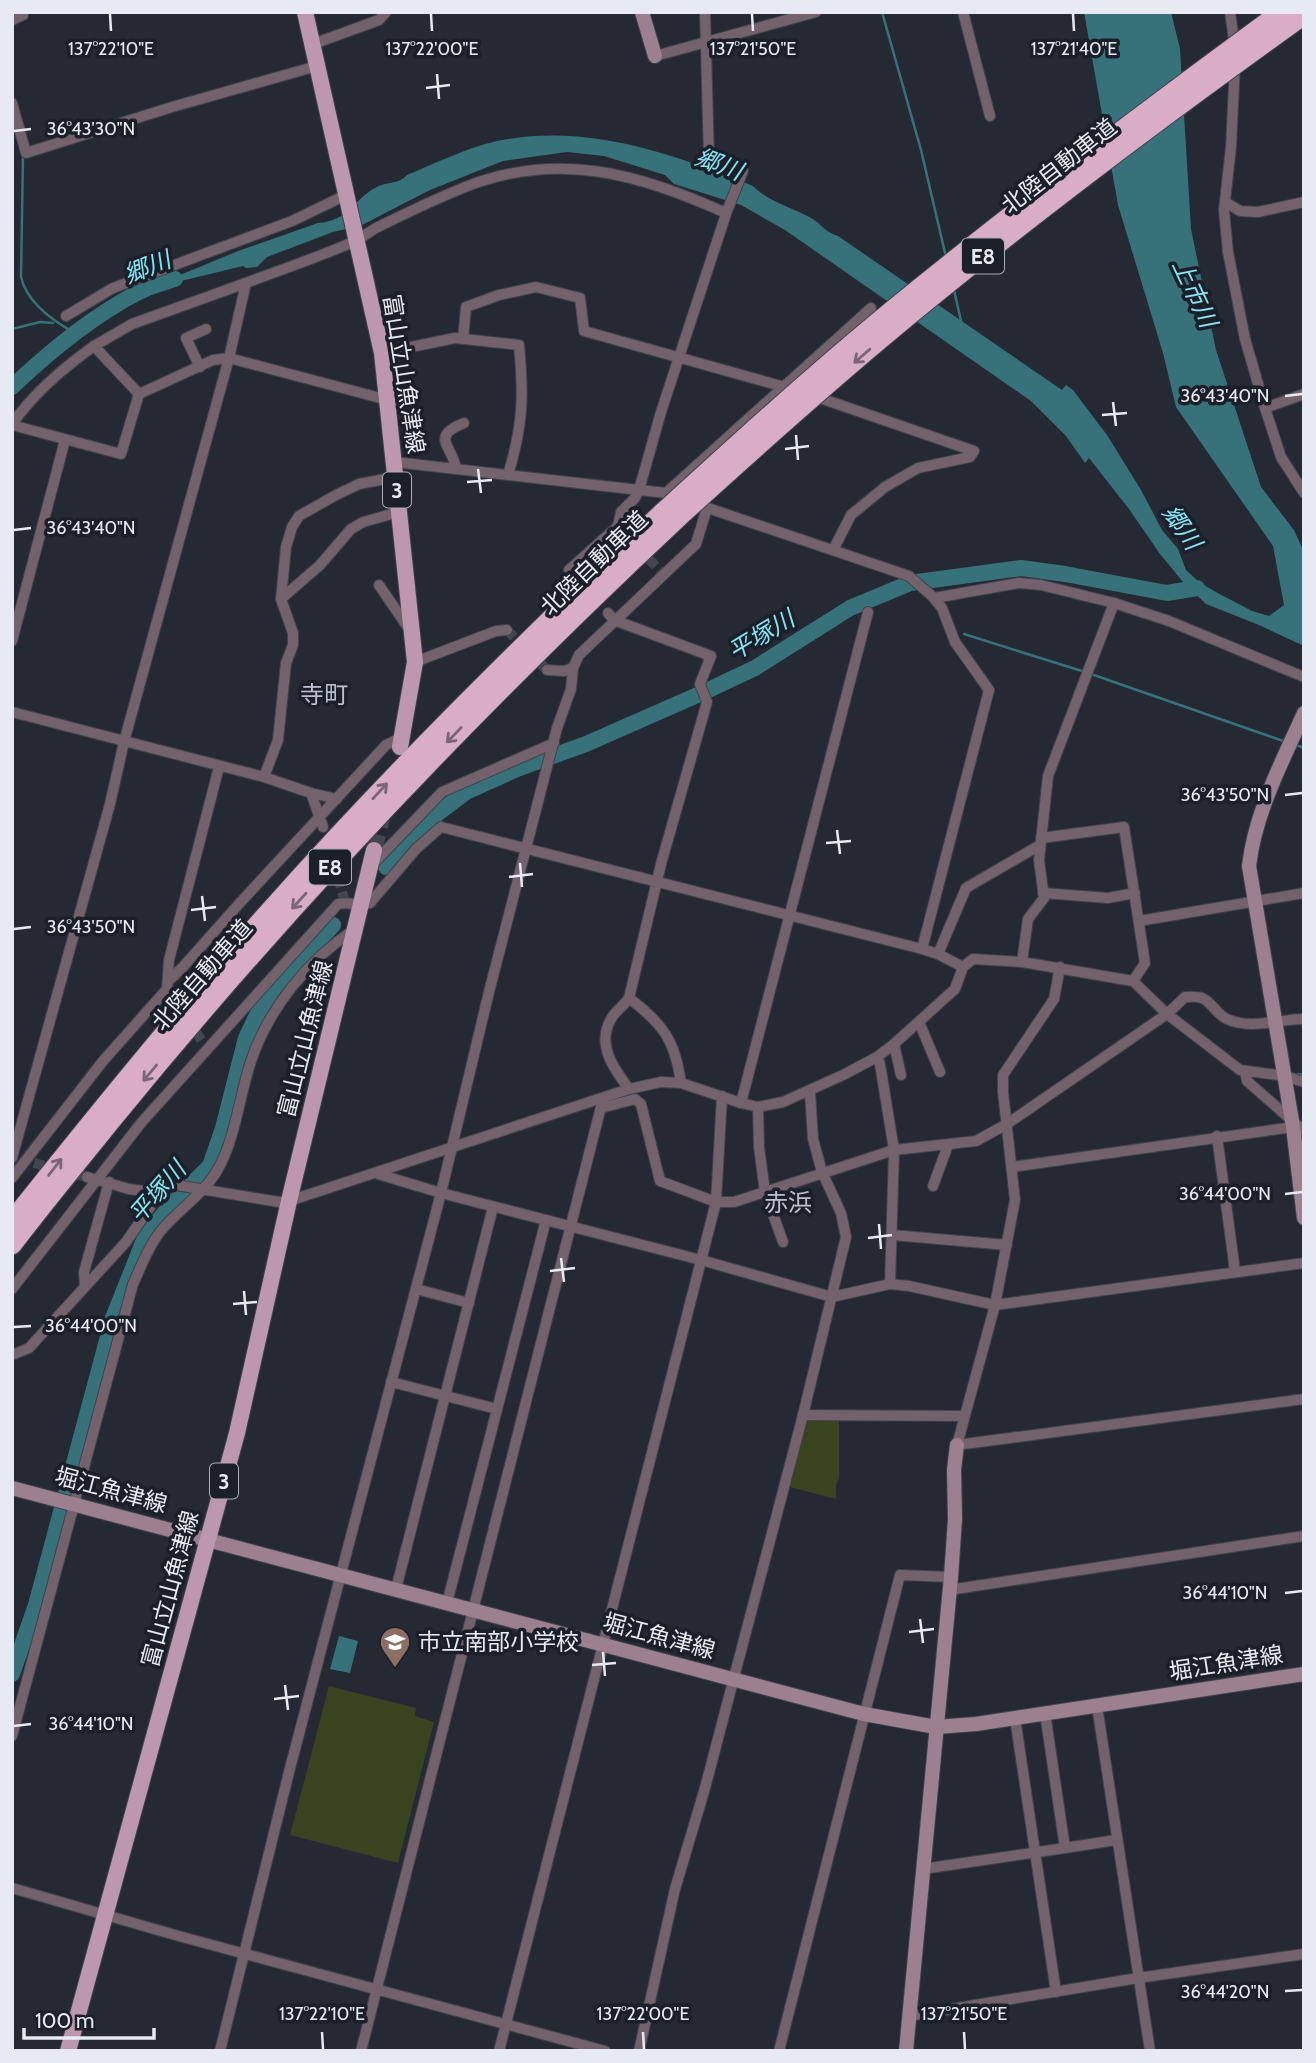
<svg xmlns="http://www.w3.org/2000/svg" width="1316" height="2063" viewBox="0 0 1316 2063" font-family="Cabin,'Noto Sans JP',sans-serif">
  <rect width="100%" height="100%" fill="#242934"/>
  <g fill="#384320">
    <polygon points="805,1418 839,1421 839,1478 836,1485 836,1499 790,1487"/>
    <polygon points="329,1686 416,1708 415,1716 434,1722 398,1863 290,1835"/>
  </g>
  <g fill="#37727a">
    <path d="M1084,12H1171L1180,49L1191,229L1216,350L1261,487L1294,530L1304,552V646L1259,625L1206,604L1183,582L1160,554L1129,509L1089,458L1085,463L1066,436L1031,401L785,230L741,205L674,184L665,175L604,156L567,152L503,161L430,190L362,225L333,232L267,257L257,267L246,268L243,266L144,290L238,251L318,223C349,221 353,199 377,187C388,181 398,185 407,175C436,163 466,148 497,141C586,123 671,153 753,186C769,202 791,207 811,218C823,225 823,231 838,236L1062,390L1066,385L1073,390L1107,435L1141,490L1162,530L1178,549L1186,570L1199,582L1214,591L1252,611L1269,616L1284,605L1273,546L1176,407L1163,353L1118,205Z"/>
    <polygon points="339,1636 358,1641 350,1673 330,1669"/>
  </g>
  <g fill="none" stroke-linecap="round" stroke-linejoin="round">
    <g stroke="#37727a" stroke-width="2.5">
      <polyline points="882,12 921,150 946,257"/>
      <path d="M23,156L21,277C27,303 53,321 75,333"/>
      <polyline points="954,290 961,321"/>
      <polyline points="12,329 40,322 53,323"/>
      <polyline points="964,634 1085,672"/>
      <polyline points="1091,674 1286,742"/>
      <polyline points="1296,745 1304,748"/>
      <polyline points="1298,1074 1304,1075"/>
    </g>
    <g stroke="#37727a" stroke-width="16">
      <path d="M12,387C50,351 92,316 139,292C150,286 163,283 175,279"/>
      <polyline points="386,867 438,813 466,792 517,769 586,744 702,693 755,668 850,608 910,583 1021,568 1065,574 1167,593 1197,588"/>
      <polyline points="12,1674 36,1605 113,1318 146,1235 174,1202 210,1166 223,1128 246,1038 259,1011 274,989 333,925"/>
    </g>
    <g stroke="#414650" stroke-width="10" stroke-dasharray="10 5" stroke-linecap="butt">
      <polyline points="618,526 664,575"/>
      <polyline points="507,630 547,670"/>
      <polyline points="334,863 345,902"/>
      <polyline points="170,995 202,1041"/>
      <polyline points="34,1163 87,1177"/>
    </g>
    <polyline stroke="#414650" stroke-width="16" stroke-dasharray="16 8" stroke-linecap="butt" points="374,850 384,810"/>
    <g stroke="#3f444f" stroke-width="12">
      <g id="street">
        <polyline points="963,12 990,116"/>
        <polyline points="1230,12 1235,48"/>
        <polyline points="12,20 23,15 22,12"/>
        <polyline points="313,44 379,20 386,12"/>
        <polyline points="655,56 816,12"/>
        <polyline points="1235,64 1231,147 1224,210 1228,252 1245,339 1265,408 1281,457 1304,493"/>
        <polyline points="12,103 26,153 172,107 317,66"/>
        <polyline points="1225,202 1240,211 1258,212 1304,202"/>
        <path d="M246,283C282,269 320,257 355,241C363,237 370,231 378,227C406,213 436,199 465,187C559,150 638,174 726,213"/>
        <polyline points="66,316 113,288 292,221 346,195"/>
        <polyline points="463,339 466,307 499,295 536,287 580,298 584,331 799,391"/>
        <path d="M382,353L455,338L519,345C524,397 523,425 508,475"/>
        <polyline points="200,367 186,338 206,329"/>
        <polyline points="814,396 974,451 970,457 918,468 885,487 851,515 833,550"/>
        <polyline points="1265,408 1304,394"/>
        <path d="M12,424C34,393 63,368 94,346L139,394"/>
        <polyline points="12,425 121,454 139,394 213,360 229,358 388,400"/>
        <polyline points="395,462 639,490 666,493 681,499"/>
        <path d="M456,469C453,446 429,437 464,423"/>
        <polyline points="666,493 871,308"/>
        <polyline points="702,506 909,576 932,596 942,608 955,642 989,690 922,949"/>
        <polyline points="575,576 569,570 618,526 621,512 635,498 639,490 661,412 727,211 743,171 728,163 709,159 705,12"/>
        <polyline points="379,585 409,629"/>
        <polyline points="934,598 1019,583 1041,585 1114,603"/>
        <polyline points="281,599 320,565 351,529 363,522 399,512"/>
        <path d="M608,613L614,620L711,656L700,684L707,702L661,864L629,998C663,1024 675,1040 681,1083"/>
        <polyline points="12,641 65,440"/>
        <polyline points="415,662 496,631 507,630"/>
        <polyline points="547,670 564,671 573,668"/>
        <polyline points="12,712 264,777 311,793 323,827"/>
        <polyline points="264,777 278,740 286,663 293,645 293,633 281,599 286,547 292,527 299,516 336,495 359,484 396,477"/>
        <polyline points="311,793 337,799"/>
        <polyline points="1041,838 1124,827 1145,963 1133,981"/>
        <polyline points="371,866 442,792 554,743"/>
        <polyline points="1043,893 1108,898 1135,893"/>
        <polyline points="1139,921 1304,893"/>
        <polyline points="938,954 966,888 1040,845"/>
        <polyline points="1022,962 1028,919 1044,898 1039,860 1048,776 1114,603 1169,621 1304,677"/>
        <polyline points="1060,967 1054,999 1003,1075 1003,1092 1015,1200 995,1305 957,1445 1304,1399"/>
        <polyline points="168,981 182,968 238,905 386,745 402,737"/>
        <polyline points="919,1022 940,1072"/>
        <polyline points="894,1044 901,1075"/>
        <polyline points="877,1057 880,1064 894,1150 890,1284"/>
        <polyline points="1245,1071 1247,1081 1304,1131"/>
        <path d="M629,1089C614,1069 596,1045 611,1019C615,1011 624,1006 629,998"/>
        <polyline points="741,1103 868,612"/>
        <polyline points="758,1107 759,1147 765,1192 783,1242"/>
        <polyline points="601,1108 635,1099 641,1104 660,1181 716,1202 722,1096"/>
        <polyline points="1217,1136 1235,1271"/>
        <polyline points="12,1158 110,804 124,742 229,358 246,283 132,324 94,346"/>
        <polyline points="1012,1167 1293,1127"/>
        <polyline points="378,1174 441,1193 701,1260 832,1297 890,1284 909,1286 995,1305 1304,1263"/>
        <polyline points="87,1177 129,1189 160,1193"/>
        <polyline points="12,1178 103,1061 167,989 169,960 219,767"/>
        <polyline points="933,1186 948,1145"/>
        <polyline points="892,1235 1007,1245"/>
        <polyline points="85,1286 84,1272 109,1182"/>
        <path d="M12,1289L141,1123L338,904C349,901 358,907 370,903L416,849L441,827L922,949L938,954L963,967"/>
        <polyline points="416,1289 469,1303"/>
        <polyline points="12,1355 29,1348 126,1242 160,1193 176,1185 279,1202 289,1201 629,1089 661,1082 681,1083 741,1103 758,1107 783,1102 843,1075 877,1057 894,1044 955,989 963,967 973,959 1022,962 1133,981 1167,1014 1240,1070 1285,1076 1304,1082"/>
        <polyline points="391,1382 497,1409"/>
        <polyline points="803,1415 964,1416"/>
        <polyline points="396,1589 493,1207"/>
        <polyline points="949,1590 1304,1536"/>
        <polyline points="447,1603 546,1220"/>
        <polyline points="1097,1706 1150,2051"/>
        <polyline points="1045,1713 1065,1848 1116,1840"/>
        <polyline points="1015,1718 1056,1992"/>
        <path d="M12,1736L133,1284C141,1267 148,1247 160,1232C178,1210 205,1193 218,1169C235,1140 240,1094 251,1061C269,1008 308,960 355,929"/>
        <polyline points="923,1869 1065,1848"/>
        <polyline points="12,1888 175,1935 605,2051"/>
        <polyline points="909,2016 1138,1978 1304,1954"/>
        <polyline points="220,2051 289,1772 441,1193 489,992 557,728 571,689 573,668 579,655 696,544 707,508"/>
        <polyline points="361,2051 603,1099"/>
        <path d="M499,2051L716,1202H734L894,1150L976,1141L1007,1124L1167,1014L1185,997C1190,997 1197,996 1202,998C1211,1001 1217,1015 1227,1019C1251,1030 1279,1019 1304,1019"/>
        <polyline points="639,2051 675,1889 705,1788 803,1415 846,1237 841,1213 822,1172 813,1139 810,1092"/>
        <polyline points="779,2051 900,1575 951,1577"/>
      </g>
    </g>
    <g stroke="#3f444f" stroke-width="16">
      <g id="secondary">
        <polyline points="642,12 655,56"/>
        <path d="M1304,713C1282,762 1255,813 1249,866L1293,1127L1304,1218"/>
        <polyline points="12,1488 864,1714 936,1727 976,1724 1304,1674"/>
        <polyline points="906,2051 951,1577 955,1519 954,1470 957,1445"/>
      </g>
    </g>
    <g stroke="#3f444f" stroke-width="18">
      <g id="primary">
        <polyline points="305,12 382,353 415,662 400,747"/>
        <polyline points="68,2051 237,1433 289,1201 374,850"/>
      </g>
    </g>
    <g stroke="#3f444f" stroke-width="21">
      <g id="highway">
        <path d="M12,1221C97,1114 183,1008 273,907C397,768 528,638 664,511"/>
        <path d="M12,1245C44,1203 78,1162 111,1121C286,906 477,706 679,517"/>
      </g>
    </g>
    <use href="#street" stroke="#73616b" stroke-width="10"/>
    <use href="#secondary" stroke="#9c8090" stroke-width="14"/>
    <use href="#primary" stroke="#bc97ad" stroke-width="16"/>
    <use href="#highway" stroke="#daadc7" stroke-width="19"/>
    <g stroke="#3f444f" stroke-width="21" stroke-linecap="butt">
      <g id="highway-bridge">
        <path d="M664,511C733,448 802,385 874,325C1006,216 1143,113 1281,12"/>
        <path d="M679,517C746,456 813,396 882,338C1018,224 1160,118 1304,15"/>
      </g>
    </g>
    <use href="#highway-bridge" stroke="#daadc7" stroke-width="19"/>
  </g>
  <defs><path id="oneway-shaft" d="M-6 0H5M1.5-3L5.5 0L1.5 3" fill="none" stroke-width="1.6" stroke-linecap="round" stroke-linejoin="round" transform="scale(1.75)"/></defs>
  <g stroke="#7a6678">
    <use href="#oneway-shaft" transform="translate(862 356) rotate(139)"/>
    <use href="#oneway-shaft" transform="translate(454 735) rotate(134)"/>
    <use href="#oneway-shaft" transform="translate(380 791) rotate(-47)"/>
    <use href="#oneway-shaft" transform="translate(299 901) rotate(132)"/>
    <use href="#oneway-shaft" transform="translate(150 1073) rotate(130)"/>
    <use href="#oneway-shaft" transform="translate(55 1167) rotate(-52)"/>
  </g>
  <path fill="none" stroke="#e7eaf2" stroke-width="2.5" d="M110,14L111,31M431,14L432,31M752,14L753,31M1073,14L1074,31M437,74L439,99M426,88L450,85M14,131L31,129M1285,396L1302,394M1113,402L1116,426M1102,415L1127,413M796,435L798,460M785,449L809,446M478,469L481,493M467,482L492,480M14,530L31,528M1285,795L1302,793M837,830L840,854M826,843L851,841M520,863L522,887M509,877L533,874M202,896L205,921M191,910L216,907M14,929L31,927M1285,1194L1302,1192M879,1224L881,1249M868,1238L892,1235M561,1258L564,1282M550,1271L575,1268M244,1291L246,1315M233,1304L257,1302M14,1327L31,1326M1285,1593L1302,1591M920,1619L923,1643M909,1632L934,1629M603,1652L605,1676M592,1665L616,1663M285,1685L288,1710M274,1699L299,1696M14,1726L31,1724M1285,1991L1302,1990M322,2032L323,2049M643,2032L644,2049M964,2032L965,2049"/>
  <defs>
    <g id="school-pin" transform="scale(1.575)"><path d="M0 17L-7.5 6A9.5 9.5 0 1 1 7.5 6Z" fill="#8d6e63" stroke="#1b1f2a"/><path d="M0-5L7-2L0 1L-7-2ZM-4 1L0 2.5L4 1V4Q0 6-4 4Z" fill="#fff"/></g>
  </defs>
  <g fill-rule="evenodd">
    <use href="#school-pin" x="395" y="1642"/>
  </g>
  <g text-anchor="middle" dominant-baseline="central" stroke-width="7" stroke-linejoin="round" paint-order="stroke">
    <g fill="#1b1f2a" stroke="#aaadb6" stroke-width="2">
      <rect x="962" y="238.5" width="42" height="35" rx="5"/>
      <rect x="383" y="472.5" width="28" height="35" rx="5"/>
      <rect x="309" y="849.5" width="42" height="35" rx="5"/>
      <rect x="210" y="1463.5" width="28" height="35" rx="5"/>
    </g>
    <g font-size="21" font-weight="bold" fill="#e7eaf2">
      <text x="983" y="256">E8</text>
      <text x="397" y="490">3</text>
      <text x="330" y="867">E8</text>
      <text x="224" y="1481">3</text>
    </g>
    <g font-size="23" fill="#e7eaf2" stroke="#1b1f2a">
      <text transform="translate(1059 166) rotate(-38)">北陸自動車道</text>
      <text transform="translate(404 374) rotate(81)">富山立山魚津線</text>
      <text transform="translate(594 563) rotate(-44)">北陸自動車道</text>
      <text transform="translate(202 975) rotate(-49)">北陸自動車道</text>
      <text transform="translate(305 1039) rotate(-76)">富山立山魚津線</text>
      <text transform="translate(111 1490) rotate(15)">堀江魚津線</text>
      <text transform="translate(170 1589) rotate(-75)">富山立山魚津線</text>
      <text transform="translate(659 1636) rotate(15)">堀江魚津線</text>
      <text transform="translate(1226 1663) rotate(-9)">堀江魚津線</text>
    </g>
    <g font-size="23" fill="#e7eaf2" stroke="#1b1f2a" text-anchor="start">
      <text x="418" y="1642">市立南部小学校</text>
    </g>
    <g font-size="24" font-style="italic" fill="#86e5f2" stroke="#1b1f2a">
      <text transform="translate(719 164) rotate(20)">郷川</text>
      <text transform="translate(147 267) rotate(-22)">郷川</text>
      <text transform="translate(1195 293) rotate(65)">上市川</text>
      <text transform="translate(1182 527) rotate(55)">郷川</text>
      <text transform="translate(761 635) rotate(-31)">平塚川</text>
      <text transform="translate(157 1192) rotate(-49)">平塚川</text>
    </g>
    <g font-size="24" fill="#bac0cf" stroke="#1b1f2a">
      <text x="324" y="694">寺町</text>
      <text x="788" y="1202">赤浜</text>
    </g>
  </g>
  <g font-size="18" text-anchor="middle" fill="#e7eaf2" stroke="#1b1f2a" stroke-width="7" stroke-linejoin="round" paint-order="stroke">
    <text x="111" y="55">137°22'10"E</text>
    <text x="432" y="55">137°22'00"E</text>
    <text x="753" y="55">137°21'50"E</text>
    <text x="1074" y="55">137°21'40"E</text>
    <text x="91" y="135">36°43'30"N</text>
    <text x="1225" y="402">36°43'40"N</text>
    <text x="91" y="534">36°43'40"N</text>
    <text x="1225" y="801">36°43'50"N</text>
    <text x="91" y="933">36°43'50"N</text>
    <text x="1225" y="1200">36°44'00"N</text>
    <text x="91" y="1332">36°44'00"N</text>
    <text x="1225" y="1599">36°44'10"N</text>
    <text x="91" y="1730">36°44'10"N</text>
    <text x="1225" y="1998">36°44'20"N</text>
    <text x="322" y="2020">137°22'10"E</text>
    <text x="643" y="2020">137°22'00"E</text>
    <text x="964" y="2020">137°21'50"E</text>
  </g>
  <rect width="1316" height="2063" fill="none" stroke="#e7eaf2" stroke-width="28"/>
  <path d="M24 2028v10h130v-10" fill="none" stroke="#e7eaf2" stroke-width="3.5"/>
  <text x="35" y="2028" font-size="21" fill="#e7eaf2" stroke="#1b1f2a" stroke-width="5" paint-order="stroke">100 m</text>
</svg>
